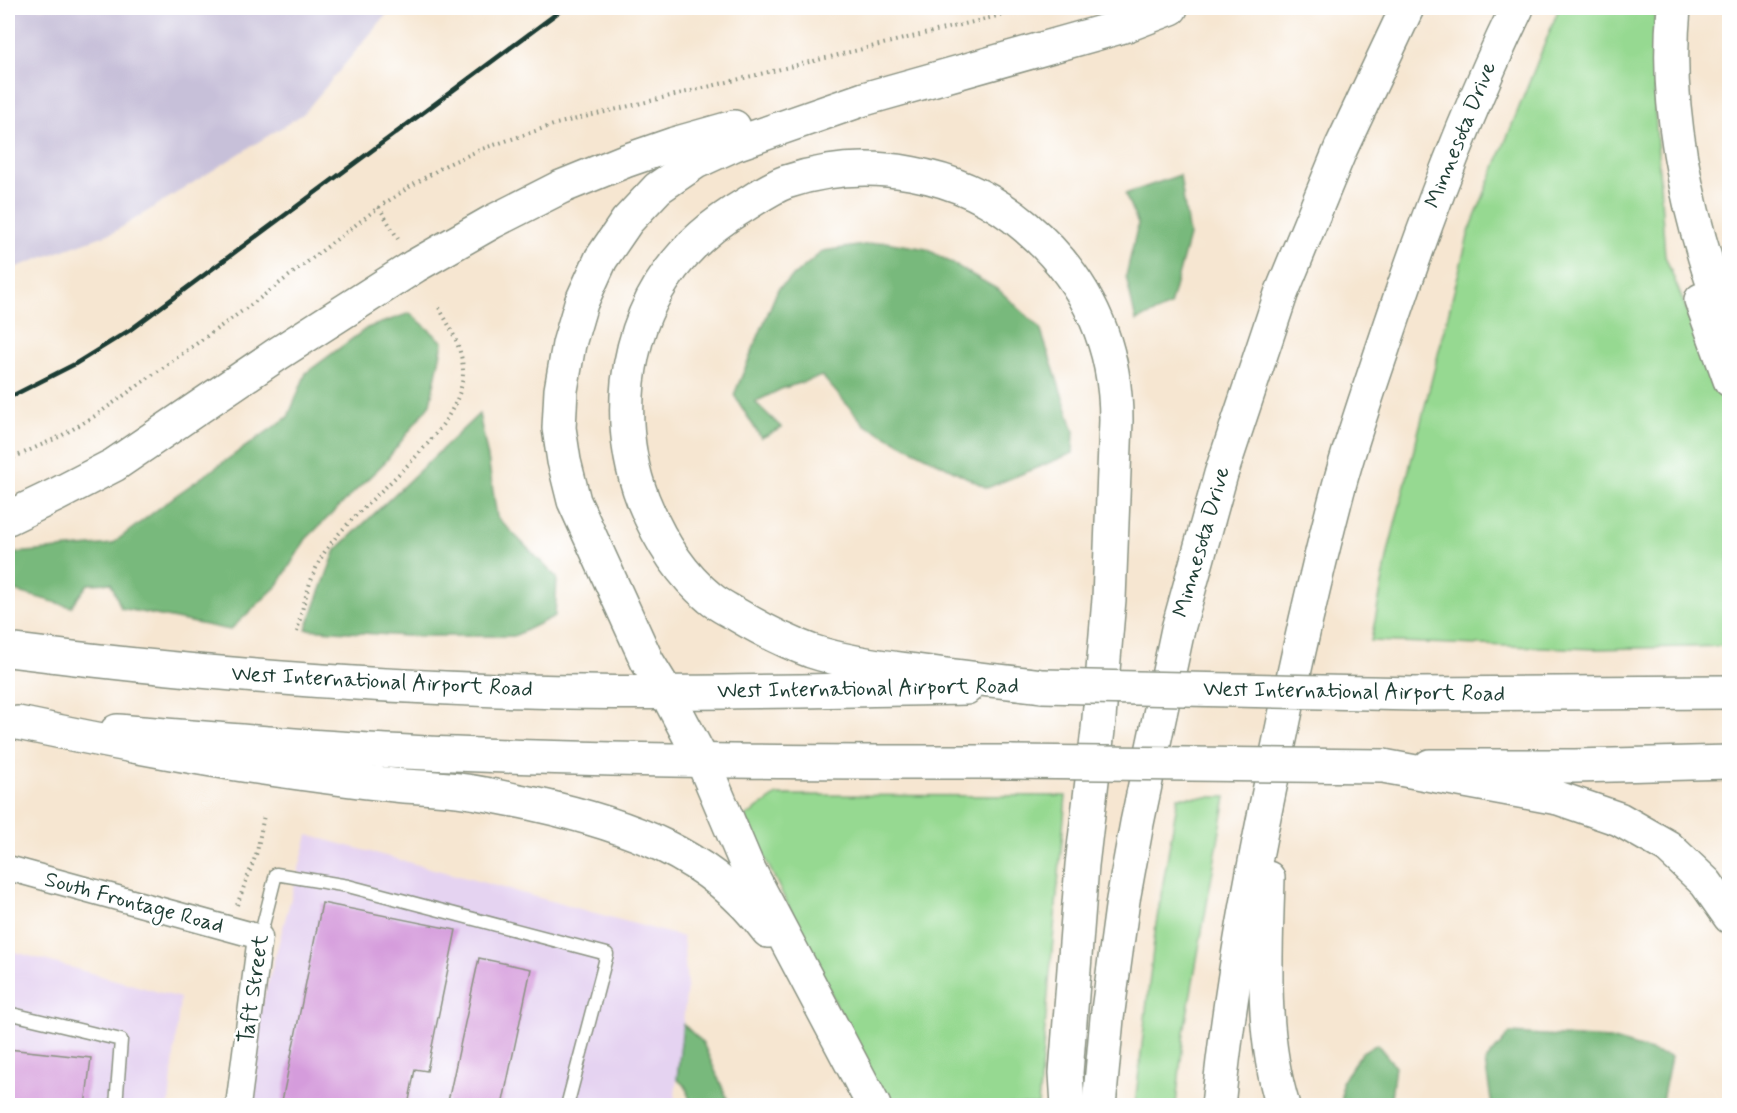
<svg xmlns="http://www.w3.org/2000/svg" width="1737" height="1113" viewBox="0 0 1737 1113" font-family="Mynerve,sans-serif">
  <rect width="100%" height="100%" fill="#fff"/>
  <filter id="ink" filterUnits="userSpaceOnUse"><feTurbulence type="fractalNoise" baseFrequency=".0167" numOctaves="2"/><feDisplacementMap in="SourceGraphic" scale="12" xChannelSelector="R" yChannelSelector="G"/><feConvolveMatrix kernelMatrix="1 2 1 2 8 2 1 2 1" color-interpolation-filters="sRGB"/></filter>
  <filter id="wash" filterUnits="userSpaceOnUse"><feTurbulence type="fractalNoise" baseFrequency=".008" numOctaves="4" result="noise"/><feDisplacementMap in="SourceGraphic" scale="24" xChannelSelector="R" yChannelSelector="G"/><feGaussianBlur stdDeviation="1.35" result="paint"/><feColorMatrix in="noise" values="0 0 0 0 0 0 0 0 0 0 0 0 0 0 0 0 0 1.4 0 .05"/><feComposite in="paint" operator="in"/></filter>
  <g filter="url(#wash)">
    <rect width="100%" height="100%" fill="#f6e6d1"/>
    <g fill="#e5d3f1">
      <polygon points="308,835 683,937 687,987 674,1105 253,1106 260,1012"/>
      <polygon points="8,950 180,998 169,1105 8,1105"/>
    </g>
    <polygon fill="#c7c0d9" points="8,8 392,8 303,114 114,232 8,270"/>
    <g fill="#96d991" stroke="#5a8b62" stroke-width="1.5">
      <polygon points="1559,8 1655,8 1655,111 1665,256 1729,416 1729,646 1595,649 1371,641 1389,548 1469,232"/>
      <polygon points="777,795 1066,796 1038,1105 885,1105 745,817"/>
      <polygon points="1178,797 1226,797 1184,1032 1176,1105 1135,1105 1156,924"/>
    </g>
    <g fill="#78b97b" stroke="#4c7b58" stroke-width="1.5">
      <polygon points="1180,175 1189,236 1170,306 1136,321 1126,276 1138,224 1125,194"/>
      <polygon points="885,242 927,249 999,290 1040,328 1074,431 1073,453 987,488 865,425 822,376 781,389 755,402 782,428 761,438 734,395 778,289 823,251"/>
      <polygon points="410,313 443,342 430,404 386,461 306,539 278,585 230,630 121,608 111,583 88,584 71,607 8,589 8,571 16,553 112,544 175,496 288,417 306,373 367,328"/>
      <polygon points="479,414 488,458 497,517 557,578 555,616 514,636 405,636 306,629 336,550"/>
      <polygon points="683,1024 703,1043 730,1105 691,1105 686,1087 677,1079"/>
      <polygon points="1510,1033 1610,1039 1671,1057 1661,1105 1492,1105 1485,1062"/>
      <polygon points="1377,1044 1395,1066 1390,1105 1342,1105 1342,1082 1362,1052"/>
    </g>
    <g id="blocks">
      <g fill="#d59cdc">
        <polygon points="322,903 456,930 427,1071 415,1069 408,1106 281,1106"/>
        <polygon points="479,958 531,969 502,1106 447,1106"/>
        <polygon points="8,1049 91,1058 85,1106 8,1106"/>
      </g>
    </g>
  </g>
  <g filter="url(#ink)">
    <use href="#blocks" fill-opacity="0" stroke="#8a9282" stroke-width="1.5"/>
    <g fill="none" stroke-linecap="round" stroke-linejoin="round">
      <g stroke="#8a9282" stroke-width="15">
        <g id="service">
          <polyline points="260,937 276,874 348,886 607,954 567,1106"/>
          <polyline points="8,1013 121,1040 116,1106"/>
        </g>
      </g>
      <g stroke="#8a9282" stroke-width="27">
        <polyline id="minor" points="8,868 260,937 238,1106"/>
      </g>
      <g stroke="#8a9282" stroke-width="36">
        <g id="primary">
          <path d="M8,650C180,672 353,686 527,691C673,695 819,690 966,688"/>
          <polyline points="1416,694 1730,692"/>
          <path d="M117,731C230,740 342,750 455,754C641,762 826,762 1012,762"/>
          <polyline points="1430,766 1575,766 1730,762"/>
        </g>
      </g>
      <g stroke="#8a9282" stroke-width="36">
        <g id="motorway">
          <path d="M1674,8C1665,97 1682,186 1709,271C1714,288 1723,305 1730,322"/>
          <polyline points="1701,300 1730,380"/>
          <polyline points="8,518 56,495 114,465 279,353 415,266 492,222 561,187 625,161 674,144 734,127"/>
          <path d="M1042,686C1000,681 958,677 916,671C881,667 844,662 811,651C786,642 761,629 739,616C729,610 718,605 710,598C678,572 658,537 643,500C628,461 624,423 628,382C637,302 677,245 745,205C758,197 772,187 786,182C867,155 961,171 1026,227C1085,277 1116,341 1116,420L1109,599L1098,730L1082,865L1066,1073L1068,1106"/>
          <path d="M18,723C104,741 190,758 277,770C319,776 361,782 404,786C422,787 440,788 458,790C483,793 509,799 534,804C625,824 710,853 768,931"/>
          <polyline points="1383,766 1558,798 1619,819 1668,847 1706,883 1730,917"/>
          <path d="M1268,878C1266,954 1260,1032 1283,1106"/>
          <polyline points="874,1106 748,868 703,762 666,692 647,661 574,501 564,461 559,428 561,390 569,344 581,303 601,259 627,221 658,188 696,162 735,144 864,99 1127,25 1171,8"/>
          <polyline points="1099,1106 1107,1018 1123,900 1137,823 1178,629 1221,474 1281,294 1341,148 1407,8"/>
          <path d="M1218,1106C1230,985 1253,867 1278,749C1296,661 1316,573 1339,486C1353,434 1371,384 1388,333C1425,222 1466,113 1517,8"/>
        </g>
      </g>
      <g stroke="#8a9282" stroke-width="4" stroke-dasharray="1.5 4.5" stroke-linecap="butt">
        <polyline points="379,207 398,239"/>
        <polyline points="8,460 59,437 95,416 259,299 379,207 411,186 446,165 482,149 556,124 1030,8"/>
        <path d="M297,632C303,605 310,574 326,550C360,500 463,434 463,372C463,347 448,324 437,304"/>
        <polyline points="237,905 257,852 264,815"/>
      </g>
      <use href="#service" stroke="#fff" stroke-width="12"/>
      <use href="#minor" stroke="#fff" stroke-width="24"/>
      <use href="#primary" stroke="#fff" stroke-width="33"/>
      <use href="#motorway" stroke="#fff" stroke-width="33"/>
      <polyline stroke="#1f3d34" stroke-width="4.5" points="8,398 75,364 130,330 564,8"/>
      <g stroke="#8a9282" stroke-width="36" stroke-linecap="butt">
        <g id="primary-bridge">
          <polyline points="1042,686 1416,694"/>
          <polyline points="1012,762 1383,766"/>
        </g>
      </g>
      <use href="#primary-bridge" stroke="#fff" stroke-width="33"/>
    </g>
  </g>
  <g text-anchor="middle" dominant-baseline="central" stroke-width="5" stroke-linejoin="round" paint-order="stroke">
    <g font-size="22" fill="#1f3d34" stroke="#fff">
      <text transform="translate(1461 135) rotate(-68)">Minnesota Drive</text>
      <text transform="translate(1202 542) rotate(-74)">Minnesota Drive</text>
      <text transform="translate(382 682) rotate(3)">West International Airport Road</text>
      <text transform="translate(868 689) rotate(-1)">West International Airport Road</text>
      <text transform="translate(1354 692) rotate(1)">West International Airport Road</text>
      <text transform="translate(134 903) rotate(15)">South Frontage Road</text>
      <text transform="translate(254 989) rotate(-82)">Taft Street</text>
    </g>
  </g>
  <rect width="1737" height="1113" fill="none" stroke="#fff" stroke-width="30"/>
</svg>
